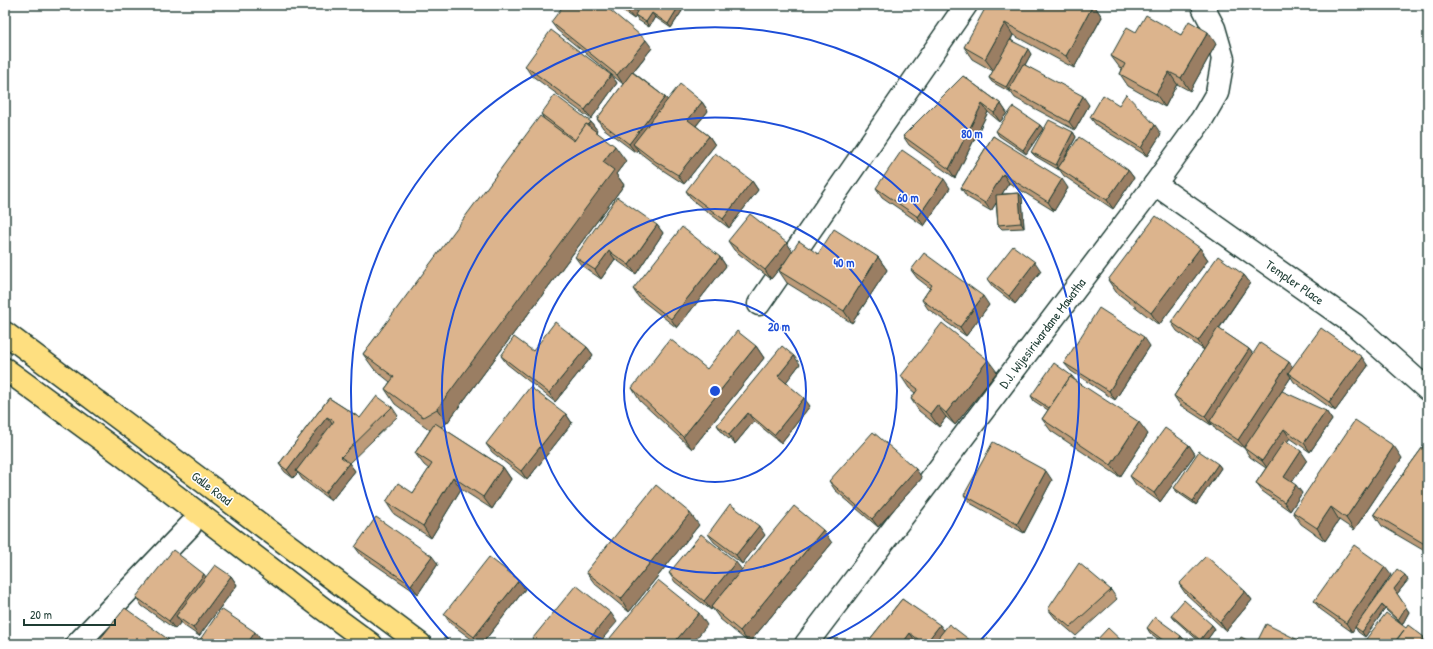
<svg xmlns="http://www.w3.org/2000/svg" width="1433" height="649" viewBox="0 0 1433 649" font-family="'Patrick Hand',sans-serif">
  <rect width="100%" height="100%" fill="#fff"/>
  <filter id="ink" filterUnits="userSpaceOnUse"><feTurbulence type="fractalNoise" baseFrequency=".025" numOctaves="2"/><feDisplacementMap in="SourceGraphic" scale="8" xChannelSelector="R" yChannelSelector="G"/><feConvolveMatrix kernelMatrix="1 2 1 2 8 2 1 2 1" color-interpolation-filters="sRGB"/></filter>
  <g filter="url(#ink)">
    <g fill="none" stroke-linecap="round" stroke-linejoin="round">
      <g stroke="#1f3d34" stroke-width="25">
        <g id="minor">
          <polyline points="1155,184 1355,325 1428,390"/>
          <polyline points="759,304 966,5"/>
          <polyline points="77,644 190,526"/>
          <polyline points="806,644 1155,184 1202,119 1217,93 1223,59 1214,28 1204,9 1206,5"/>
        </g>
      </g>
      <g stroke="#1f3d34" stroke-width="25">
        <g id="trunk">
          <polyline points="5,333 420,644"/>
          <polyline points="5,369 121,454 322,608 371,644"/>
        </g>
      </g>
      <use href="#minor" stroke="#fff" stroke-width="22"/>
      <use href="#trunk" stroke="#fedf80" stroke-width="22"/>
    </g>
    <g fill="#bd9b79" stroke="#1f3d34">
      <polygon points="614,5 677,5 682,11 671,28 655,17 649,27 638,20 636,16 634,19"/>
      <polygon points="1006,5 1094,5 1102,17 1074,68 1013,35 1011,40 1031,54 1025,65 1089,105 1075,130 1015,98 1010,91 1010,92 992,82 989,78 993,71 972,59 964,47"/>
      <polygon points="551,22 652,48 633,72 665,97 668,100 702,102 708,111 696,126 709,136 715,145 684,184 661,169 639,152 638,150 635,152 603,128 597,119 630,75 623,84 557,30"/>
      <polygon points="1136,32 1181,35 1216,44 1190,91 1177,84 1165,107 1128,86 1120,74 1122,70 1120,68 1111,56"/>
      <polygon points="525,66 611,75 617,83 591,119 531,75"/>
      <polygon points="963,76 1001,104 1007,113 1000,122 988,112 955,178 909,145 903,136"/>
      <polygon points="541,114 591,122 597,130 596,131 626,161 616,174 624,185 447,423 441,427 503,467 511,479 492,509 461,489 431,538 394,514 386,502 413,493 429,469 424,465 415,453 430,430 395,404 385,389 390,382 374,369 363,354 544,119"/>
      <polygon points="1090,117 1161,134 1147,156 1096,125"/>
      <polygon points="1040,125 1043,129 1026,154 999,136 996,131"/>
      <polygon points="1073,132 1076,137 1066,156 1128,170 1134,178 1113,209 1064,176 1059,169 1059,170 1035,156 1031,152"/>
      <polygon points="993,136 1068,188 1054,211 1009,183 1002,194 1019,193 1022,197 1024,228 1002,229 998,225 996,203 991,211 967,197 961,188"/>
      <polygon points="752,181 758,190 729,228 692,200 686,191"/>
      <polygon points="876,188 950,188 924,226 882,197"/>
      <polygon points="657,225 663,233 636,274 615,259 601,279 581,265 575,257"/>
      <polygon points="728,241 787,243 792,251 818,254 878,257 887,270 852,323 787,283 779,271 787,259 771,279 734,250"/>
      <polygon points="1200,248 1208,260 1159,325 1116,292 1108,280"/>
      <polygon points="720,257 726,266 677,328 639,298 633,289"/>
      <polygon points="911,270 989,305 966,336 928,309 922,300 930,288 917,278"/>
      <polygon points="1041,271 1015,304 993,287 987,279"/>
      <polygon points="1244,275 1250,283 1219,329 1249,349 1253,354 1293,367 1368,366 1335,411 1294,382 1291,377 1274,403 1326,411 1332,420 1310,452 1290,438 1287,442 1307,460 1292,482 1302,493 1290,511 1262,491 1256,483 1266,468 1250,457 1244,448 1216,430 1212,424 1211,425 1180,405 1174,396 1204,350 1177,331 1171,322"/>
      <polygon points="756,346 764,358 692,449 640,401 632,388 707,369"/>
      <polygon points="1150,346 1115,400 1071,371 1064,363"/>
      <polygon points="587,347 593,355 555,402 507,364 501,356 533,351"/>
      <polygon points="800,364 786,382 810,406 781,443 754,421 735,444 723,434 717,425"/>
      <polygon points="997,372 955,425 946,417 939,427 919,411 911,399 915,393 909,388 901,376"/>
      <polygon points="1072,376 1075,380 1148,434 1120,477 1051,431 1042,419 1048,410 1034,401 1031,396"/>
      <polygon points="329,398 360,418 392,407 398,416 349,463 355,471 331,501 302,479 298,473 293,478 285,472 279,464"/>
      <polygon points="566,414 572,423 527,480 492,452 486,444"/>
      <polygon points="1428,440 1428,553 1382,526 1374,514"/>
      <polygon points="1189,445 1195,454 1160,502 1136,485 1130,476"/>
      <polygon points="1402,458 1354,530 1339,520 1325,541 1301,524 1293,512"/>
      <polygon points="1218,464 1221,468 1196,505 1177,492 1174,488"/>
      <polygon points="922,478 878,527 835,490 829,481"/>
      <polygon points="1052,480 1024,533 970,503 964,495"/>
      <polygon points="699,525 629,612 595,584 586,572"/>
      <polygon points="708,534 765,535 742,564 714,542"/>
      <polygon points="832,543 749,643 720,619 712,608 711,610 675,582 669,573 741,570"/>
      <polygon points="355,547 438,564 418,594 361,555"/>
      <polygon points="1391,575 1369,607 1405,575 1408,580 1397,594 1409,612 1402,625 1385,609 1365,637 1358,632 1355,627 1352,632 1320,609 1314,601"/>
      <polygon points="231,576 237,585 199,636 183,625 181,622 175,629 142,606 136,597 206,577"/>
      <polygon points="519,580 525,589 482,644 478,644 450,623 444,614"/>
      <polygon points="1179,584 1245,591 1252,600 1226,631 1185,593"/>
      <polygon points="1111,590 1117,599 1076,636 1055,618 1048,609"/>
      <polygon points="902,599 944,630 975,644 919,644 916,642 866,644"/>
      <polygon points="1171,615 1212,625 1215,629 1204,644 1202,644 1174,619"/>
      <polygon points="1147,628 1181,636 1185,641 1182,644 1165,644 1150,633"/>
    </g>
    <g fill="#9a7e63" stroke="#1f3d34">
      <polygon points="632,5 644,5 634,19 627,11"/>
      <polygon points="1093,5 1094,5 1102,17 1074,68 1066,56"/>
      <polygon points="679,6 682,11 671,28 668,24"/>
      <polygon points="652,13 655,17 649,27 646,22"/>
      <polygon points="1005,23 1013,35 994,71 985,59"/>
      <polygon points="1208,32 1216,44 1190,91 1181,78"/>
      <polygon points="646,40 652,48 623,84 617,75"/>
      <polygon points="1028,49 1031,54 1011,90 1009,89 1010,91 1010,92 1006,87"/>
      <polygon points="1169,72 1177,84 1165,107 1156,94"/>
      <polygon points="611,75 617,83 591,119 585,110"/>
      <polygon points="1083,96 1089,105 1075,130 1069,122"/>
      <polygon points="665,97 672,105 633,144 638,150 635,152 629,144"/>
      <polygon points="702,102 708,111 694,128 688,120"/>
      <polygon points="982,104 988,112 955,178 949,169"/>
      <polygon points="1001,104 1007,113 1000,122 994,113"/>
      <polygon points="591,122 597,130 583,150 576,141"/>
      <polygon points="1040,125 1043,129 1026,154 1023,150"/>
      <polygon points="1155,125 1161,134 1147,156 1141,148"/>
      <polygon points="1073,132 1076,137 1059,168 1058,168 1059,169 1059,170 1056,165"/>
      <polygon points="709,136 715,145 684,184 678,175"/>
      <polygon points="615,146 626,161 616,174 624,185 447,423 437,409 603,162"/>
      <polygon points="1128,170 1134,178 1113,209 1107,200"/>
      <polygon points="1003,174 1009,183 991,211 985,203"/>
      <polygon points="944,179 950,188 924,226 918,217"/>
      <polygon points="1062,179 1068,188 1054,211 1048,202"/>
      <polygon points="752,181 758,190 729,228 723,219"/>
      <polygon points="1019,193 1022,197 1024,228 1021,223"/>
      <polygon points="657,225 663,233 636,274 629,265"/>
      <polygon points="787,243 793,252 771,279 765,270"/>
      <polygon points="1200,248 1208,260 1159,325 1151,313"/>
      <polygon points="609,251 615,259 601,279 595,270"/>
      <polygon points="720,257 726,266 677,328 671,319"/>
      <polygon points="878,257 887,270 852,323 844,311"/>
      <polygon points="1035,262 1041,271 1015,304 1009,296"/>
      <polygon points="1244,275 1250,283 1204,350 1198,341"/>
      <polygon points="983,296 989,305 966,336 960,327"/>
      <polygon points="1144,337 1150,346 1115,400 1109,391"/>
      <polygon points="756,346 764,358 692,449 683,437"/>
      <polygon points="587,347 593,355 555,402 549,393"/>
      <polygon points="1249,349 1256,358 1210,421 1212,424 1211,425 1205,416"/>
      <polygon points="794,356 800,364 784,385 778,376"/>
      <polygon points="1362,357 1368,366 1335,411 1329,402"/>
      <polygon points="988,360 997,372 955,425 946,413"/>
      <polygon points="1289,362 1295,370 1288,373 1291,377 1245,448 1238,440"/>
      <polygon points="804,398 810,406 781,443 774,435"/>
      <polygon points="937,405 946,417 939,427 930,414"/>
      <polygon points="1326,411 1332,420 1310,452 1304,443"/>
      <polygon points="748,413 754,421 735,444 729,435"/>
      <polygon points="566,414 572,423 527,480 521,471"/>
      <polygon points="327,417 333,425 296,471 298,473 293,478 287,470"/>
      <polygon points="1139,422 1148,434 1120,477 1111,465"/>
      <polygon points="1284,429 1290,438 1268,469 1262,461"/>
      <polygon points="1189,445 1195,454 1160,502 1154,493"/>
      <polygon points="1394,446 1402,458 1354,530 1346,518"/>
      <polygon points="1301,451 1307,460 1290,485 1284,477"/>
      <polygon points="349,463 355,471 331,501 325,493"/>
      <polygon points="1218,464 1221,468 1196,505 1193,501"/>
      <polygon points="503,467 511,479 492,509 483,497"/>
      <polygon points="916,469 922,478 878,527 872,519"/>
      <polygon points="1046,471 1052,480 1024,533 1017,524"/>
      <polygon points="453,477 461,489 431,538 423,526"/>
      <polygon points="1296,485 1302,493 1290,511 1284,502"/>
      <polygon points="1331,507 1339,520 1325,541 1317,528"/>
      <polygon points="690,513 699,525 629,612 621,599"/>
      <polygon points="759,526 765,535 742,564 736,555"/>
      <polygon points="823,530 832,543 749,643 740,631"/>
      <polygon points="432,556 438,564 418,594 411,585"/>
      <polygon points="736,562 742,570 711,607 712,608 711,610 704,601"/>
      <polygon points="1385,567 1391,575 1352,632 1346,623"/>
      <polygon points="204,574 210,583 176,616 181,622 175,629 169,621"/>
      <polygon points="1405,575 1408,580 1397,594 1409,612 1402,625 1398,620 1394,589"/>
      <polygon points="231,576 237,585 199,636 193,628"/>
      <polygon points="519,580 525,589 482,644 479,644 474,637"/>
      <polygon points="1245,591 1252,600 1226,631 1220,622"/>
      <polygon points="1382,605 1385,609 1365,637 1362,632"/>
      <polygon points="611,613 617,622 598,644 585,644"/>
      <polygon points="699,613 707,625 692,644 673,644"/>
      <polygon points="940,625 946,633 938,644 925,644"/>
      <polygon points="1212,625 1215,629 1204,644 1202,644 1200,640"/>
      <polygon points="255,632 261,640 258,644 247,644"/>
      <polygon points="910,633 916,642 915,644 902,644"/>
      <polygon points="1181,636 1185,641 1182,644 1176,644"/>
      <polygon points="1424,637 1427,642 1426,644 1419,644"/>
      <polygon points="169,640 172,644 165,644"/>
      <polygon points="1298,640 1301,644 1297,644"/>
    </g>
    <g fill="#dcb48d" stroke="#1f3d34">
      <polygon points="564,5 604,5 646,40 617,75 551,22"/>
      <polygon points="620,5 632,5 627,11"/>
      <polygon points="641,5 677,5 679,6 668,24 652,13 646,22 635,15"/>
      <polygon points="987,5 1093,5 1066,56 1005,23 985,59 964,47"/>
      <polygon points="1146,15 1181,35 1189,21 1208,32 1181,78 1169,72 1156,94 1120,74 1125,64 1111,56 1127,27 1136,32"/>
      <polygon points="551,30 611,75 585,110 525,66"/>
      <polygon points="1010,40 1028,49 1006,87 989,78"/>
      <polygon points="1023,64 1083,96 1069,122 1009,89"/>
      <polygon points="632,72 665,97 629,144 597,119"/>
      <polygon points="963,76 1001,104 994,113 982,104 949,169 903,136"/>
      <polygon points="680,84 702,102 688,120 709,136 678,175 655,161 633,144"/>
      <polygon points="1126,94 1155,125 1141,148 1090,117 1103,95 1119,105"/>
      <polygon points="555,95 591,122 588,125 586,124 575,140 541,114"/>
      <polygon points="1013,107 1040,125 1023,150 996,131"/>
      <polygon points="540,116 574,141 586,124 615,146 603,162 614,170 437,409 423,417 385,389 394,377 363,354"/>
      <polygon points="1049,120 1073,132 1056,165 1031,152"/>
      <polygon points="993,136 1062,179 1048,202 1003,174 985,203 961,188"/>
      <polygon points="1079,137 1128,170 1107,200 1058,168"/>
      <polygon points="902,150 944,179 918,217 876,188"/>
      <polygon points="715,153 752,181 723,219 686,191"/>
      <polygon points="1019,193 1021,223 998,225 996,195"/>
      <polygon points="617,197 657,225 629,265 609,251 595,270 575,257"/>
      <polygon points="750,214 787,243 765,270 728,241"/>
      <polygon points="1156,216 1200,248 1151,313 1108,280"/>
      <polygon points="682,227 720,257 671,319 633,289"/>
      <polygon points="834,229 878,257 844,311 779,271 799,241 818,254"/>
      <polygon points="1013,246 1035,262 1009,296 987,279"/>
      <polygon points="924,253 983,296 960,327 922,300 932,285 911,270"/>
      <polygon points="1218,256 1244,275 1198,341 1171,322"/>
      <polygon points="1099,308 1144,337 1109,391 1064,363"/>
      <polygon points="555,322 587,347 549,393 501,356 514,337 533,351"/>
      <polygon points="942,323 988,360 946,413 937,405 930,414 911,399 918,389 901,376"/>
      <polygon points="1218,328 1249,349 1205,416 1174,396"/>
      <polygon points="1321,328 1362,357 1329,402 1288,373"/>
      <polygon points="737,331 756,346 683,437 632,388 670,339 707,369"/>
      <polygon points="1260,343 1289,362 1238,440 1210,421"/>
      <polygon points="782,346 794,356 778,376 804,398 774,435 748,413 729,435 717,425"/>
      <polygon points="1054,363 1072,376 1071,377 1070,377 1049,408 1031,396"/>
      <polygon points="1070,377 1139,422 1111,465 1042,419"/>
      <polygon points="530,387 566,414 521,471 486,444"/>
      <polygon points="1282,391 1326,411 1304,443 1284,429 1262,461 1244,448"/>
      <polygon points="377,396 392,407 341,457 349,463 325,493 296,471 334,421 327,417 287,470 279,464 329,398 360,418"/>
      <polygon points="1355,420 1394,446 1346,518 1331,507 1317,528 1293,512"/>
      <polygon points="435,423 503,467 483,497 453,477 423,526 386,502 398,483 413,493 432,464 415,453"/>
      <polygon points="1165,428 1189,445 1154,493 1130,476"/>
      <polygon points="873,432 916,469 872,519 829,481"/>
      <polygon points="1285,440 1301,451 1284,477 1296,485 1284,502 1256,483"/>
      <polygon points="1428,440 1428,546 1374,514"/>
      <polygon points="993,442 1046,471 1017,524 964,495"/>
      <polygon points="1199,451 1218,464 1193,501 1174,488"/>
      <polygon points="656,485 690,513 621,599 586,572"/>
      <polygon points="730,504 759,526 736,555 708,534"/>
      <polygon points="794,506 823,530 740,631 711,607"/>
      <polygon points="376,517 432,556 411,585 355,547"/>
      <polygon points="701,534 736,562 704,601 669,573"/>
      <polygon points="1354,545 1385,567 1346,623 1314,601"/>
      <polygon points="173,550 204,574 169,621 136,597"/>
      <polygon points="1206,556 1245,591 1220,622 1179,584"/>
      <polygon points="489,557 519,580 474,637 444,614"/>
      <polygon points="1079,563 1111,590 1070,627 1048,609"/>
      <polygon points="215,565 231,576 193,628 176,616"/>
      <polygon points="1397,569 1405,575 1394,589 1406,607 1398,620 1382,605 1362,632 1355,627"/>
      <polygon points="658,580 699,613 673,644 605,644"/>
      <polygon points="576,585 611,613 585,644 528,644"/>
      <polygon points="902,599 940,625 925,644 924,644 910,633 902,644 866,644"/>
      <polygon points="1184,600 1212,625 1200,640 1171,615"/>
      <polygon points="125,608 169,640 165,644 96,644"/>
      <polygon points="221,609 255,632 247,644 197,644"/>
      <polygon points="1386,613 1406,628 1408,625 1424,637 1419,644 1394,644 1404,630 1393,644 1365,644 1363,643"/>
      <polygon points="1155,617 1181,636 1176,644 1168,644 1147,628"/>
      <polygon points="949,624 975,644 933,644"/>
      <polygon points="1266,624 1298,640 1297,644 1256,644"/>
      <polygon points="1108,628 1125,644 1093,644"/>
      <polygon points="1241,637 1255,644 1237,644"/>
      <polygon points="1331,641 1336,644 1329,644"/>
    </g>
  </g>
  <g fill="none" stroke="#1d4ed8" stroke-width="2">
    <circle cx="715" cy="391" r="91"/>
    <circle cx="715" cy="391" r="182"/>
    <path d="M611 643A273 273 0 1 1 819 643"/>
    <path d="M453 644A364 364 0 1 1 977 644"/>
  </g>
  <g text-anchor="middle" dominant-baseline="central" stroke-width="3" stroke-linejoin="round" paint-order="stroke">
    <g font-size="13" fill="#1f3d34" stroke="#fff">
      <text transform="translate(1295 282) rotate(35)">Templer Place</text>
      <text transform="translate(1042 333) rotate(-53)">D.J. Wijesiriwardane Mawatha</text>
      <text transform="translate(212 488) rotate(37)">Galle Road</text>
    </g>
  </g>
  <circle cx="715" cy="391" r="6" fill="#1d4ed8" stroke="#fff" stroke-width="2"/>
  <g font-size="12" text-anchor="middle" font-weight="bold" fill="#1d4ed8" stroke="#fff" stroke-width="3" stroke-linejoin="round" paint-order="stroke">
    <text x="972" y="138">80 m</text>
    <text x="908" y="202">60 m</text>
    <text x="844" y="267">40 m</text>
    <text x="779" y="331">20 m</text>
  </g>
  <rect width="1433" height="649" fill="none" stroke="#fff" stroke-width="20"/>
  <rect x="10" y="10" width="1413" height="629" fill="none" stroke="#1f3d34" stroke-width="1.5" filter="url(#ink)"/>
  <path d="M24 619v6h91v-6" fill="none" stroke="#1f3d34" stroke-width="2"/>
  <text x="30" y="619" font-size="12" fill="#1f3d34" stroke="#ffffff" stroke-width="3" paint-order="stroke">20 m</text>
</svg>
